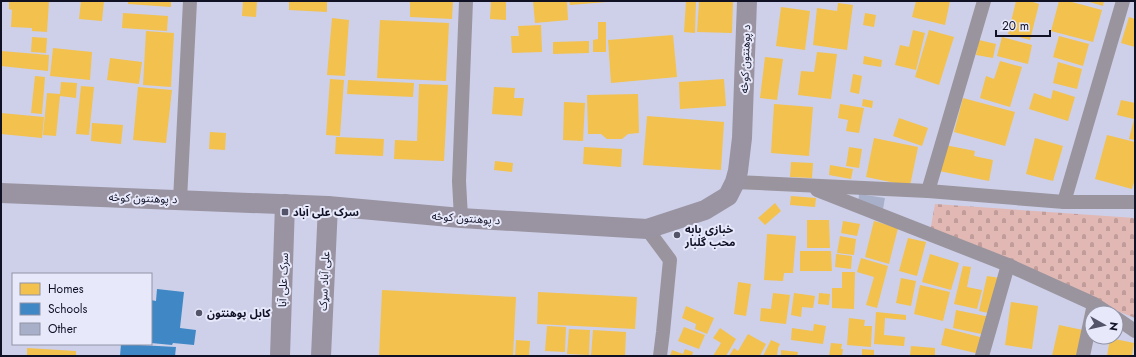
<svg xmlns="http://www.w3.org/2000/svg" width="1136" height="357" viewBox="0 0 1136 357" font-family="Jost,'Noto Sans Arabic',sans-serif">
  <defs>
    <pattern id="cemetery-stones" width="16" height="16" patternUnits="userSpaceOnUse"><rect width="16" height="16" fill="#e1b8b3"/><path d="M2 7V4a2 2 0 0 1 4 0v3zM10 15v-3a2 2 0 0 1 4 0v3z" fill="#c09d9a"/></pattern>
  </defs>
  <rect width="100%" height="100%" fill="#ced0e9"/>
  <polygon fill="url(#cemetery-stones)" points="935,204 1135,218 1135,318 982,257 930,232"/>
  <g fill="#f2c14e">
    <polygon points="9,1 49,1 47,32 32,31 32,28 11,27 12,10 9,9"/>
    <polygon points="81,1 104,1 102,21 79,19"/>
    <polygon points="128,1 171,1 171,7 128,4"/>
    <polygon points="243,1 257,1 256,17 242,16"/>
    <polygon points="289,1 327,1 327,12 289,10"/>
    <polygon points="410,1 453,1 452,19 410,17"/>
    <polygon points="491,1 506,1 506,20 490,19"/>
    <polygon points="533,1 567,1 568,20 535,23"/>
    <polygon points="569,1 606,1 607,2 570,5"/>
    <polygon points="686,1 696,1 695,33 684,32"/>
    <polygon points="699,1 733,1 732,33 697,32"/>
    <polygon points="916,1 950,1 945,25 912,17"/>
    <polygon points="1016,1 1030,1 1039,4 1030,40 1008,34"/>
    <polygon points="1059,1 1068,1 1102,10 1093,42 1051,31"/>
    <polygon points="1086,1 1104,1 1103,6"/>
    <polygon points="838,3 853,5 847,50 813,45 817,8 837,11"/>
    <polygon points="781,7 810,11 805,50 776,46"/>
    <polygon points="123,13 168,16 167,31 122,28"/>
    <polygon points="865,13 876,15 874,27 863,25"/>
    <polygon points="1129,17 1135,19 1135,47 1121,43"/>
    <polygon points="332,18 349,20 345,76 327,75"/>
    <polygon points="380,20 449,23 446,81 377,78"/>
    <polygon points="598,22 606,22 606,52 593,52 593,40 598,39"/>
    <polygon points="541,25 542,52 512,53 511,36 519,36 518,26"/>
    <polygon points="913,30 925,33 916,70 895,65 900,45 909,47"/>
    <polygon points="929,30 954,37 939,85 915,77"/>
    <polygon points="146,31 174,33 171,87 143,85"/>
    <polygon points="673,35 677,77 611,83 608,40"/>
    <polygon points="1059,36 1089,44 1083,66 1053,57"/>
    <polygon points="32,37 47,38 46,53 31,52"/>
    <polygon points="1002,37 1032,45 1028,64 997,56"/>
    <polygon points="979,40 996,44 993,58 976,55"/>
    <polygon points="589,41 589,53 553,54 553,42"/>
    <polygon points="53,48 92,52 90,80 50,76"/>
    <polygon points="1,51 49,55 48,71 1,66"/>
    <polygon points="817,52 837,54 831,99 798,95 801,71 814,72"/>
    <polygon points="864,56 882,60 881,67 863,64"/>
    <polygon points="765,57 783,59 777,100 760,98"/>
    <polygon points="110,58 142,62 139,84 107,80"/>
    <polygon points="1000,61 1022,67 1010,107 980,98 986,76 994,79"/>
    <polygon points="1058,62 1082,69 1077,89 1053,83"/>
    <polygon points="853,74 862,76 859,94 850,92"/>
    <polygon points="35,76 45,77 42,114 31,113"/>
    <polygon points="330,79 344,80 340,136 326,135"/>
    <polygon points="724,79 726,106 680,109 679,82"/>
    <polygon points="348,80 414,83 413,97 347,94"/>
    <polygon points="61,82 77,83 76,98 60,96 56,136 43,135 47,93 60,94"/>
    <polygon points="419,84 448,85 444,161 394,159 395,140 417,141"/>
    <polygon points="81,86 94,87 89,135 76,134"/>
    <polygon points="138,87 172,90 166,143 133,140"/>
    <polygon points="494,87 515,88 514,98 524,98 522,116 492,114"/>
    <polygon points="1053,90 1075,97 1068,121 1029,109 1034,93 1051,99"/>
    <polygon points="638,94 639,133 628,134 622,139 607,139 601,134 588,134 587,95"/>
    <polygon points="963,98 1015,112 1005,146 954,132"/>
    <polygon points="863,99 873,101 872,108 862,106"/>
    <polygon points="1121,100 1135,103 1135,140 1129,139 1134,119 1117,115"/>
    <polygon points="564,102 585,103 583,141 563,140"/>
    <polygon points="774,104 813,107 809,156 771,153"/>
    <polygon points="840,104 864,108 859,133 846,131 848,120 838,118"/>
    <polygon points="1,113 44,117 42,138 1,134"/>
    <polygon points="647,116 724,122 721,170 643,165"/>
    <polygon points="899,118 928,128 922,146 893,136"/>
    <polygon points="92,123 123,125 121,144 91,141"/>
    <polygon points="210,132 226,133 225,150 209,149"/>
    <polygon points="1107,135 1135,142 1135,179 1132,189 1095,179"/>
    <polygon points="336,137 384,139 383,156 335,154"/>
    <polygon points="874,138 918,147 910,186 866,177"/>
    <polygon points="1035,138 1063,146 1053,181 1026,174"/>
    <polygon points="945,145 975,151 974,156 993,160 989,181 939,171"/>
    <polygon points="584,147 622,149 621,167 583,164"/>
    <polygon points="849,147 862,149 859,168 846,166"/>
    <polygon points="495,161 513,163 512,172 494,170"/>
    <polygon points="791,162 813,163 812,178 790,177"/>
    <polygon points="830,165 853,169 851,179 829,175"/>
    <polygon points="791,196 816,198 815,207 790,205"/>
    <polygon points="775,203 781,211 765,225 758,218"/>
    <polygon points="807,220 829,220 830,248 807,248"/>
    <polygon points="843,221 860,224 857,236 841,233"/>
    <polygon points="874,221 898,228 889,264 865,257"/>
    <polygon points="767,234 796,236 793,273 784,273 783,281 764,280"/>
    <polygon points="840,236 856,239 854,255 837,253"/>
    <polygon points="908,238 926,242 917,276 899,271"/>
    <polygon points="800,251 831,251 832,271 800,271"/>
    <polygon points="836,254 852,256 851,269 835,267"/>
    <polygon points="930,254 959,263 951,290 922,282"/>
    <polygon points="861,258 888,266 877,308 866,305 874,277 857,272"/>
    <polygon points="963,266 971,267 967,287 982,290 977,309 954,304"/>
    <polygon points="842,272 855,272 854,309 832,308 832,288 842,288"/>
    <polygon points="987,276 1000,278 993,314 979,311"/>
    <polygon points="901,278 916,281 911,306 896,303"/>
    <polygon points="738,282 751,284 746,316 734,314"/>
    <polygon points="920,285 950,292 943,321 914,314"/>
    <polygon points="382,290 516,297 513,356 379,356"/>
    <polygon points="538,292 637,297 635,329 537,324"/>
    <polygon points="773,293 790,295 786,324 760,321 761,308 771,309"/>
    <polygon points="794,293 815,296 813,308 802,307 801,317 791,315"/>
    <polygon points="819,293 830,294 829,305 818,304"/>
    <polygon points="1011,302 1038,306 1032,349 1005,345"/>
    <polygon points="686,306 714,318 707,334 695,329 696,324 682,318"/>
    <polygon points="956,310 990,317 986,335 953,328"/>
    <polygon points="876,312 906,315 906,320 885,318 884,335 905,337 904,346 874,344"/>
    <polygon points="849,318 865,320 864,326 872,326 871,347 847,345"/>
    <polygon points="814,324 826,326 823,344 791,340 792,328 813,331"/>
    <polygon points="1059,325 1083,330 1077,356 1052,356"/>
    <polygon points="547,326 566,327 565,352 545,351"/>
    <polygon points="684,327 705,335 699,349 678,341"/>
    <polygon points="720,328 736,339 726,356 713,356 721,343 713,338"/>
    <polygon points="945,328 984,338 980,354 941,345"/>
    <polygon points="569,329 590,330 589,355 567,354"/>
    <polygon points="593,330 626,332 625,356 591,356"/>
    <polygon points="748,334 766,344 760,356 729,356 734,348 738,351"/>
    <polygon points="1110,338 1134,343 1132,356 1107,356"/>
    <polygon points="516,340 530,341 529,356 515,356"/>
    <polygon points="771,340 780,344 778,348 777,356 763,356"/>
    <polygon points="831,343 842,344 841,349 843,349 842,356 829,356"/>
    <polygon points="911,346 935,348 935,356 910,356"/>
    <polygon points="27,348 76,351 76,356 27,356"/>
    <polygon points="685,349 693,352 692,356 670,356 672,350 683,354"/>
    <polygon points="862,349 874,350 874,356 862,356"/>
    <polygon points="781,350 798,352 797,356 781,356"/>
  </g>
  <g fill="#3f88c5">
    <polygon points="157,289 184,292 180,328 196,330 194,345 173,343 172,345 151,343 151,300 156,301"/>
    <polygon points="121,344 176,347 175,356 120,356"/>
  </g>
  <polygon fill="#a8b0c9" points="859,194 885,198 883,209 858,206"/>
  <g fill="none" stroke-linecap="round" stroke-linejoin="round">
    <g stroke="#9a949e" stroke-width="14">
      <polyline points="735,182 928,191 1064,202 1135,202"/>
      <polyline points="817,190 1008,265 1094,304 1108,313"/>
      <polyline points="928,191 984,1"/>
      <polyline points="180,200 190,1"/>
      <polyline points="1064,202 1123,1"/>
      <polyline points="461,218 459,181 466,1"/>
      <polyline points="647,229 670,260 663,332 660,356"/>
      <polyline points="1116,318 1135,331"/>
      <polyline points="982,356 1008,265"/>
      <polyline points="1083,356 1094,304"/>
    </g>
    <g stroke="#9a94a2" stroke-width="20">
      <polyline points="1,193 328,206 461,218 647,229 705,210 728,196 735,182 738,171 742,138 747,1"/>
      <polyline points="280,356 285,204"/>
      <polyline points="321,356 328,206"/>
    </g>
  </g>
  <g fill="#53546a" stroke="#e7e9fb" stroke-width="1.5">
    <rect x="281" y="208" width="8" height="8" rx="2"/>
    <circle cx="677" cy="235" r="4"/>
    <circle cx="199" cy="313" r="4"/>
  </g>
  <g text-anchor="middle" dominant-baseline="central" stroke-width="4" stroke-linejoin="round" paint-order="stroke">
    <g font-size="11" fill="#111126" stroke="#e7e9fb">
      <text transform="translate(745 59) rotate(-88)">د پوهنتون کوڅه</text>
      <text transform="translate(143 198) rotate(2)">د پوهنتون کوڅه</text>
      <text transform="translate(466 218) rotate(4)">د پوهنتون کوڅه</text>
      <text transform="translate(283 280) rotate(-88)">سرک علی آبا</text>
      <text transform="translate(324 281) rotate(-87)">علی آباد سړک</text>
    </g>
    <g font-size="11" font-weight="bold" fill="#111126" stroke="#e7e9fb" text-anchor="start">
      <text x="293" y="212">سرک علی آباد</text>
      <text x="685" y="229">خبازی بابه<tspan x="685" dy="13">محب گلبار</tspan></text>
      <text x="207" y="313">کابل پوهنتون</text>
    </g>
  </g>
  <rect width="1136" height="357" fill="none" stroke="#111126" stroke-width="4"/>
  <rect x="12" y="273" width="140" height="72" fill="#e7e9fb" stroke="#9193a6"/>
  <rect x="20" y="283" width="20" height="12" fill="#f2c14e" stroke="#9193a6"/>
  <text x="48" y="293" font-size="12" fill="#111126">Homes</text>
  <rect x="20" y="303" width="20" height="12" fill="#3f88c5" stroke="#9193a6"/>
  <text x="48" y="313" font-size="12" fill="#111126">Schools</text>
  <rect x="20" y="323" width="20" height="12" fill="#a8b0c9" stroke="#9193a6"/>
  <text x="48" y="333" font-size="12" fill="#111126">Other</text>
  <g transform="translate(1104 325) rotate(98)"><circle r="19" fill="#e7e9fb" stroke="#9193a6"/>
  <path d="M0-3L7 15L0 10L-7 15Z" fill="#53546a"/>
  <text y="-6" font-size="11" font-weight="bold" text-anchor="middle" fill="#111126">N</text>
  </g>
  <path d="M996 30v6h54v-6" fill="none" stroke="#111126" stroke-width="2"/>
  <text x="1002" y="30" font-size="12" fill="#111126" stroke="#e7e9fb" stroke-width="3" paint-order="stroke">20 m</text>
</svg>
